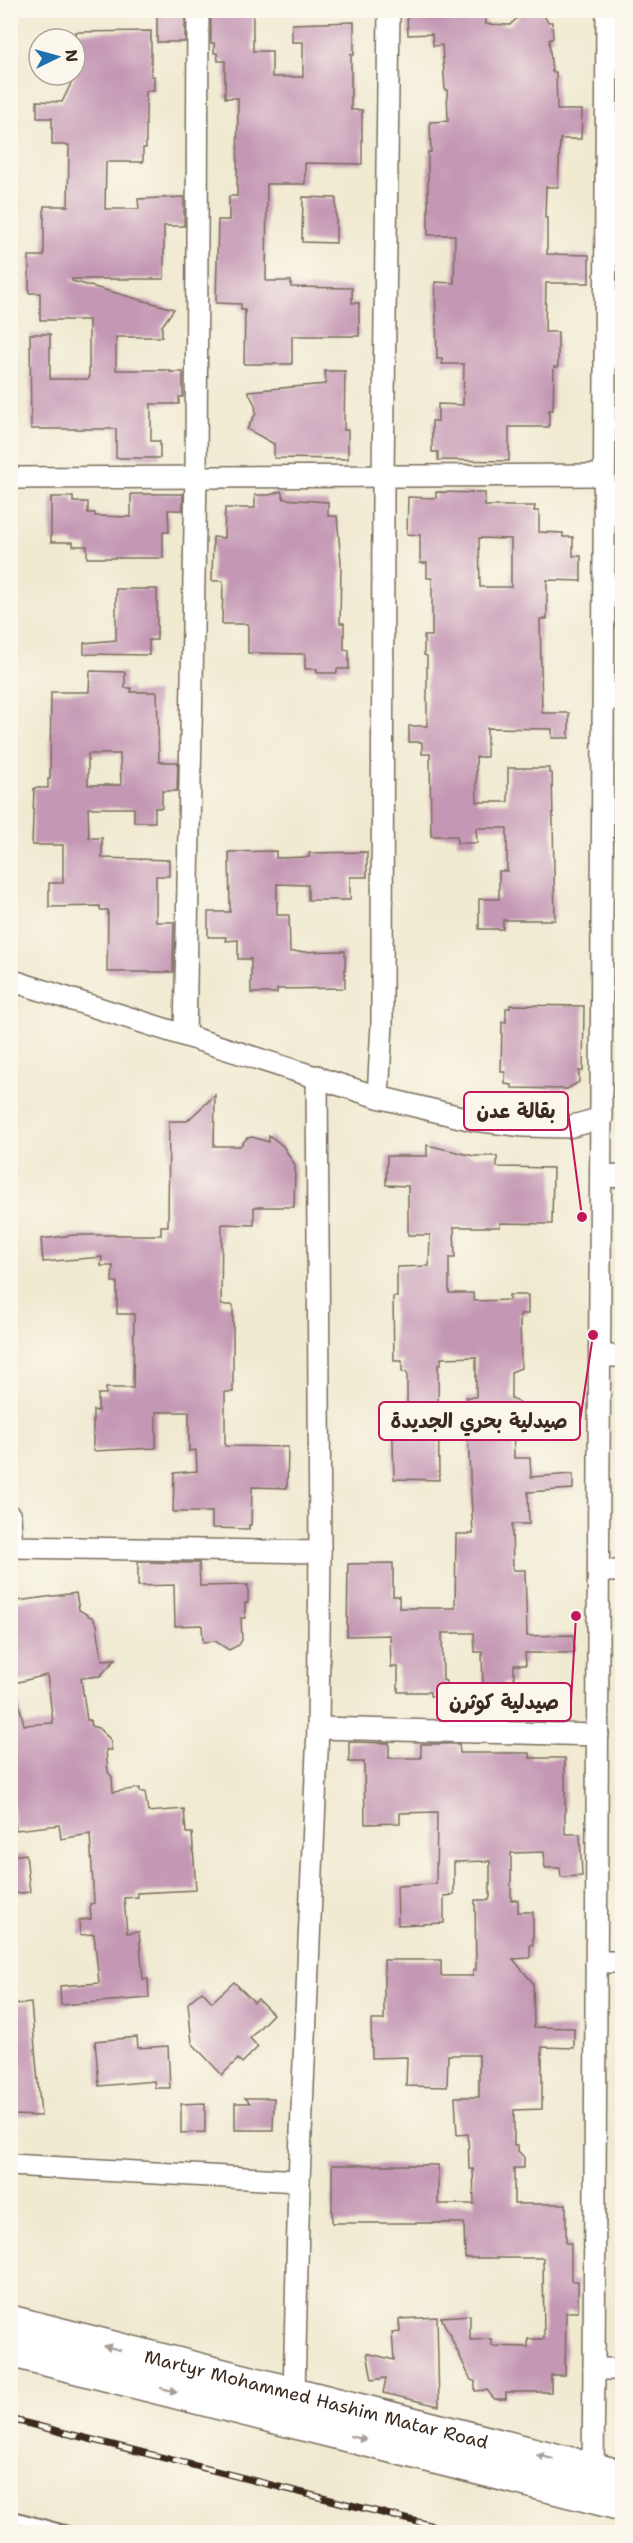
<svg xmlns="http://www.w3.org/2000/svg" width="633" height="2543" viewBox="0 0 633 2543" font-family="'Shantell Sans','Playpen Sans Arabic',sans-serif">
  <rect width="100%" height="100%" fill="#fbf7ec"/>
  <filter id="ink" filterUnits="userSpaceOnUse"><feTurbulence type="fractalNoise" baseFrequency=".0167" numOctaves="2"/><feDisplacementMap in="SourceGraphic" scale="12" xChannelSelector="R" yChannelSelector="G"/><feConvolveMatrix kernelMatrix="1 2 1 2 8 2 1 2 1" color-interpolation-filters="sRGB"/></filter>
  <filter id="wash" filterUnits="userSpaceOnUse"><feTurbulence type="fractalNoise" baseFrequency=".008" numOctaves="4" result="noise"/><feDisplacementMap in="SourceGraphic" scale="24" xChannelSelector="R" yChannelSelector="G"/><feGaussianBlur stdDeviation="1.35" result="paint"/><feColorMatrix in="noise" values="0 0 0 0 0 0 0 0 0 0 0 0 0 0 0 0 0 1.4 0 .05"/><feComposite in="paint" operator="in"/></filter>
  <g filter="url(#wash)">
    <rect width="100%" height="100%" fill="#f0ead1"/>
    <g id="blocks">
      <g fill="#c497b4" fill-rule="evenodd">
        <polygon points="229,10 253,10 253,51 272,51 272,77 303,77 303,42 292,42 292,24 354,22 354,55 351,54 351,110 362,110 362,164 305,163 305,184 267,184 266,281 291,281 291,287 352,288 352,303 359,303 359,336 292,336 292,364 244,364 245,310 241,310 241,304 216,303 218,220 229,220 229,196 237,196 238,98 225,98 225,61 218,61 217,53 214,53 214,43 211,43 211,16 229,16"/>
        <polygon points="436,10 485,10 486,24 510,25 525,10 540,10 548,22 552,22 553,38 549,40 552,72 556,72 557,110 582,110 581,139 560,139 558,187 546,187 545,218 547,218 547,254 589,255 589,283 546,283 545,332 558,332 558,367 554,367 553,410 549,410 549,427 509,427 509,461 438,460 438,452 432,452 432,421 438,421 438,404 463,405 464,364 442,364 442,359 437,359 435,282 454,283 455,235 428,235 428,152 431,152 430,122 448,121 447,90 445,90 442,45 433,46 432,34 408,35 407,15 436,13"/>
        <rect x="157" y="14" width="28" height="28"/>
        <polygon points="151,31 151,76 154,76 154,91 146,91 146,148 143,148 143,162 106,162 105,209 139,209 138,199 184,197 184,226 164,226 164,279 72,279 72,281 174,309 162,326 162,337 116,337 116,370 170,370 170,372 183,372 183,397 179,397 179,404 151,404 151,441 160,441 160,458 116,458 116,429 31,429 30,334 50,334 50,379 89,379 89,320 40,320 40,293 29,293 29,256 44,256 44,206 68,206 69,145 52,145 52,118 37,118 37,101 62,102 75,75 75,32"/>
        <polygon points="303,197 336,198 336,243 302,242"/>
        <polygon points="325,371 345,371 344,430 348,430 348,459 274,458 274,444 247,429 256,413 255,405 248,391 326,384"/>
        <polygon points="281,491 284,499 328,502 328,516 337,516 341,562 340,623 344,623 344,649 349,650 349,669 337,669 337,673 317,673 317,669 305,669 305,654 248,653 248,624 222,624 223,581 212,581 213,537 224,538 225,508 255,508 255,495 270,495"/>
        <path d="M436,492L485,493V506H535L534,511H539V532L563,533V537H573V556H581V581L547,580V619H540L542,713H569V738H552V729L487,728V757H476L477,802H508V768H549V773H552L555,920H503V929H479V899H499V871H507V828H476L477,843H457V836H431L430,754H422V742H409V726H427V656L424,655V636H432V578H427V563H420V535L407,534L408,497L436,498ZM479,538L511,539V587H480Z"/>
        <polygon points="131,494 183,494 183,510 168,510 169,532 163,532 163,558 87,558 87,546 73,546 73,542 51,542 51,497 73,497 73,502 88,502 88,513 95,513 95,516 131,517"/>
        <polygon points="116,589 157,589 157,640 149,640 149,655 84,654 84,643 116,640"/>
        <path d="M90,671L125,672V688H131V692H157L159,762H178L177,791H162V808H155V822H134V808H88L89,838H102V858L169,860V876H156V922H174L173,972H107L108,910H100V906L49,907V883H63V845H32L34,788H48V779H50L51,692H89ZM88,754H120L121,785H88Z"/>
        <polygon points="276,851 276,858 309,857 309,853 367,852 367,877 350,877 350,900 308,900 308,885 277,884 277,915 289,915 290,952 345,951 345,988 277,989 277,993 251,993 251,959 238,959 238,940 226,941 226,937 208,937 208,912 230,912 229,852"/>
        <polygon points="510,1005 584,1006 583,1071 579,1071 579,1082 567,1089 512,1088 512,1085 505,1084 505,1072 501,1072 502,1022 506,1022 506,1008 510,1008"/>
        <polygon points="215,1095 214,1146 240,1146 247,1138 252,1137 269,1142 269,1135 283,1146 295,1165 294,1207 254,1207 254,1225 222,1224 221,1305 233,1305 233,1392 225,1392 225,1446 288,1447 287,1488 252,1487 251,1525 249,1525 249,1529 212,1528 212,1512 173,1512 174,1473 197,1471 196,1450 189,1451 189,1412 156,1412 156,1448 93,1451 93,1410 98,1411 98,1394 106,1394 106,1388 133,1388 134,1314 117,1314 117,1282 112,1282 113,1266 101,1266 102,1257 43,1262 41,1239 74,1235 161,1235 161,1226 168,1226 169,1121 187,1121"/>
        <polygon points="427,1145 474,1156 497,1156 497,1167 553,1168 552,1224 500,1223 500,1227 454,1227 455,1258 449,1258 449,1293 473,1293 474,1301 509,1300 509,1295 528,1295 528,1314 520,1314 521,1368 511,1372 511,1398 541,1414 513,1414 514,1458 530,1458 531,1477 573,1474 573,1489 528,1492 529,1524 512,1524 513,1570 525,1570 527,1636 573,1635 574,1653 525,1653 526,1665 514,1665 514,1683 504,1683 504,1689 483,1689 482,1652 475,1652 474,1633 442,1633 443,1680 446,1681 446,1696 430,1696 430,1692 398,1692 398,1667 391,1667 390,1635 347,1636 348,1564 393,1563 393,1596 399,1596 399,1608 455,1608 456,1534 473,1534 466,1397 476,1397 476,1357 441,1358 441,1364 438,1364 439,1480 394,1479 392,1406 407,1406 407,1372 402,1372 402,1361 394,1361 393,1297 397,1297 397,1267 429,1266 430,1235 408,1235 408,1186 386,1185 387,1156 427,1156"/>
        <polygon points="138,1562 199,1563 200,1586 248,1585 248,1603 245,1603 245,1618 241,1618 242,1640 239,1645 229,1650 215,1641 203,1642 202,1625 175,1626 174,1585 138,1586"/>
        <polygon points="76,1593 79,1610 93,1618 97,1625 102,1660 116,1659 100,1676 81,1678 87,1720 90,1720 91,1726 98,1728 110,1739 112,1750 106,1750 108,1772 112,1777 113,1792 140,1788 140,1792 145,1792 148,1812 184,1809 186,1833 192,1833 196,1890 137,1893 138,1897 124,1898 127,1933 139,1932 143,1979 148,1979 149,1998 61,2005 60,1986 99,1983 94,1934 80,1935 79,1920 91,1919 90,1904 94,1903 90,1834 61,1839 59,1825 16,1830 10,1786 10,1695 17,1694 24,1725 53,1723 47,1675 10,1684 10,1602"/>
        <polygon points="349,1742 389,1743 389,1758 421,1758 421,1744 459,1744 460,1753 530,1753 530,1758 565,1758 565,1834 580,1834 582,1876 561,1877 560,1868 545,1868 544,1852 511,1853 511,1900 518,1900 518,1912 533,1912 533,1945 530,1945 530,1958 513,1959 533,1983 534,2027 574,2028 574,2048 542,2047 542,2109 514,2110 514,2145 518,2145 518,2151 524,2157 524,2168 514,2168 514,2204 566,2204 566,2243 571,2243 571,2281 578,2281 578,2312 566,2312 565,2375 551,2375 551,2392 506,2392 506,2399 494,2399 487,2390 475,2391 475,2381 471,2380 441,2317 470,2315 470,2340 492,2339 492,2346 528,2347 528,2339 544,2339 543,2258 465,2258 464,2223 332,2223 332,2165 438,2165 438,2204 474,2204 473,2169 469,2169 468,2134 457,2135 455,2097 479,2097 479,2055 448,2055 447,2087 406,2086 407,2057 372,2058 371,2020 384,2020 384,1960 441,1960 441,1976 473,1976 473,1970 476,1970 475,1900 489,1900 490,1897 490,1861 454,1862 454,1895 444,1896 444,1923 398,1925 397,1886 436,1884 437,1812 400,1813 400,1823 365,1824 364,1762 349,1762"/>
        <polygon points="26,1854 30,1892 10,1894 10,1856"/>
        <polygon points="234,1982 254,2002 258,1999 273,2014 250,2038 258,2047 242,2063 238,2059 222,2075 192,2043 188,2003 202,1991 212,2002"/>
        <polygon points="31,2003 41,2116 13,2115 10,2090 10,2005"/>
        <polygon points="137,2037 138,2048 168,2046 170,2088 155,2088 154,2081 99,2086 95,2041"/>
        <polygon points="245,2098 274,2098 273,2130 235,2130 235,2103 250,2103"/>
        <polygon points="205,2103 205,2132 181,2133 181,2104"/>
        <polygon points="437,2317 439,2406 383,2393 386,2378 372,2380 367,2353 394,2360 392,2333 400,2332 399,2319"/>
      </g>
    </g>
  </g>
  <g filter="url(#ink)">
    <use href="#blocks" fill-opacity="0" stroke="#7a6d5d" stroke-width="1.5"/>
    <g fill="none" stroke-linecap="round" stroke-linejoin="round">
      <g stroke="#7a6d5d" stroke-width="14">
        <polyline id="lane" points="10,2516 68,2532"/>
      </g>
      <g stroke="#7a6d5d" stroke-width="24">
        <g id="street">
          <polyline points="10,478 604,475"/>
          <polyline points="604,699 622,699"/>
          <polyline points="10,980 378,1097 473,1120 524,1126 569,1127 602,1118"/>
          <polyline points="185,1035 196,476 198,10"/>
          <polyline points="378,1097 382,1024 383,475 389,10"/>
          <polyline points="601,1177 622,1176"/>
          <polyline points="600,1356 622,1356"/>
          <polyline points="10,1516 12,1547 10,1547"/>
          <polyline points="12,1547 320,1552"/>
          <polyline points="599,1571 622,1571"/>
          <polyline points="318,1728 598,1735"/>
          <polyline points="596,1962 622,1962"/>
          <polyline points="10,2165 299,2181"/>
          <polyline points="594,2369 622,2369"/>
          <polyline points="294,2394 299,2181 318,1728 320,1552 317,1076"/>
          <polyline points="591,2480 593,2469 594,2369 607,10"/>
        </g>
      </g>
      <g stroke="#7a6d5d" stroke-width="36">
        <g id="primary">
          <path id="s1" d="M10,2322L622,2477"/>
          <polyline points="10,2350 622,2504"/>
        </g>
      </g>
      <use href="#lane" stroke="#fff" stroke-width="10"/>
      <use href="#street" stroke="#fff" stroke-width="21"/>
      <use href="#primary" stroke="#fff" stroke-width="33"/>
      <g stroke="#3b2a1e" stroke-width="7">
        <polyline id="rail" points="10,2419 458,2532"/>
      </g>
      <use href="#rail" stroke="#fbf7ec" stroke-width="4.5" stroke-dasharray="14" stroke-linecap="butt"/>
    </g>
    <defs><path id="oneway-solid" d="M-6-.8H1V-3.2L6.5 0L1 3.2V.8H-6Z" transform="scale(1.5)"/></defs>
    <g fill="#a79f9a">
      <use href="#oneway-solid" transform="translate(112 2348) rotate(-166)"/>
      <use href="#oneway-solid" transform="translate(169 2390) rotate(14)"/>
      <use href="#oneway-solid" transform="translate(358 2438) rotate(14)"/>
      <use href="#oneway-solid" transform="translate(545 2457) rotate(-166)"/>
    </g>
  </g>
  <g text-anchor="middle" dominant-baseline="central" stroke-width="6" stroke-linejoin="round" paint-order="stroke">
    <g font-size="18" fill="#3b2a1e" stroke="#fbf7ec">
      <text stroke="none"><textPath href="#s1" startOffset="316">Martyr Mohammed Hashim Matar Road</textPath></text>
    </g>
  </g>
  <path fill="none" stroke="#c2185b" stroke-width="2" d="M582 1217L568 1111M593 1335L580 1421M576 1616L571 1702"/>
  <g fill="#c2185b" stroke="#fbf7ec" stroke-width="2">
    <circle cx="582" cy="1217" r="6"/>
    <circle cx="593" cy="1335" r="6"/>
    <circle cx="576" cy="1616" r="6"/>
  </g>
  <g fill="#fbf7ec" stroke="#c2185b" stroke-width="2">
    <rect x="464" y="1092" width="104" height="38" rx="6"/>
    <rect x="379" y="1402" width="201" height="38" rx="6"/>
    <rect x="437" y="1683" width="134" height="38" rx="6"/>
  </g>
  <g font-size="20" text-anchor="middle" font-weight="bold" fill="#3b2a1e">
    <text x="516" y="1118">بقالة عدن</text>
    <text x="479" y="1428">صيدلية بحري الجديدة</text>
    <text x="504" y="1709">صيدلية كوثرن</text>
  </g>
  <rect width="633" height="2543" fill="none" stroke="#fbf7ec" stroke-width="36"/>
  <g transform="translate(57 57) rotate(85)"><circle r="28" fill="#fbf7ec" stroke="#aea59a" stroke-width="1.5"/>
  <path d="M0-4.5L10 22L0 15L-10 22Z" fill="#1f6fb2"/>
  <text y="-9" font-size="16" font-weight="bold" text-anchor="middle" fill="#3b2a1e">N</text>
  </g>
</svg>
